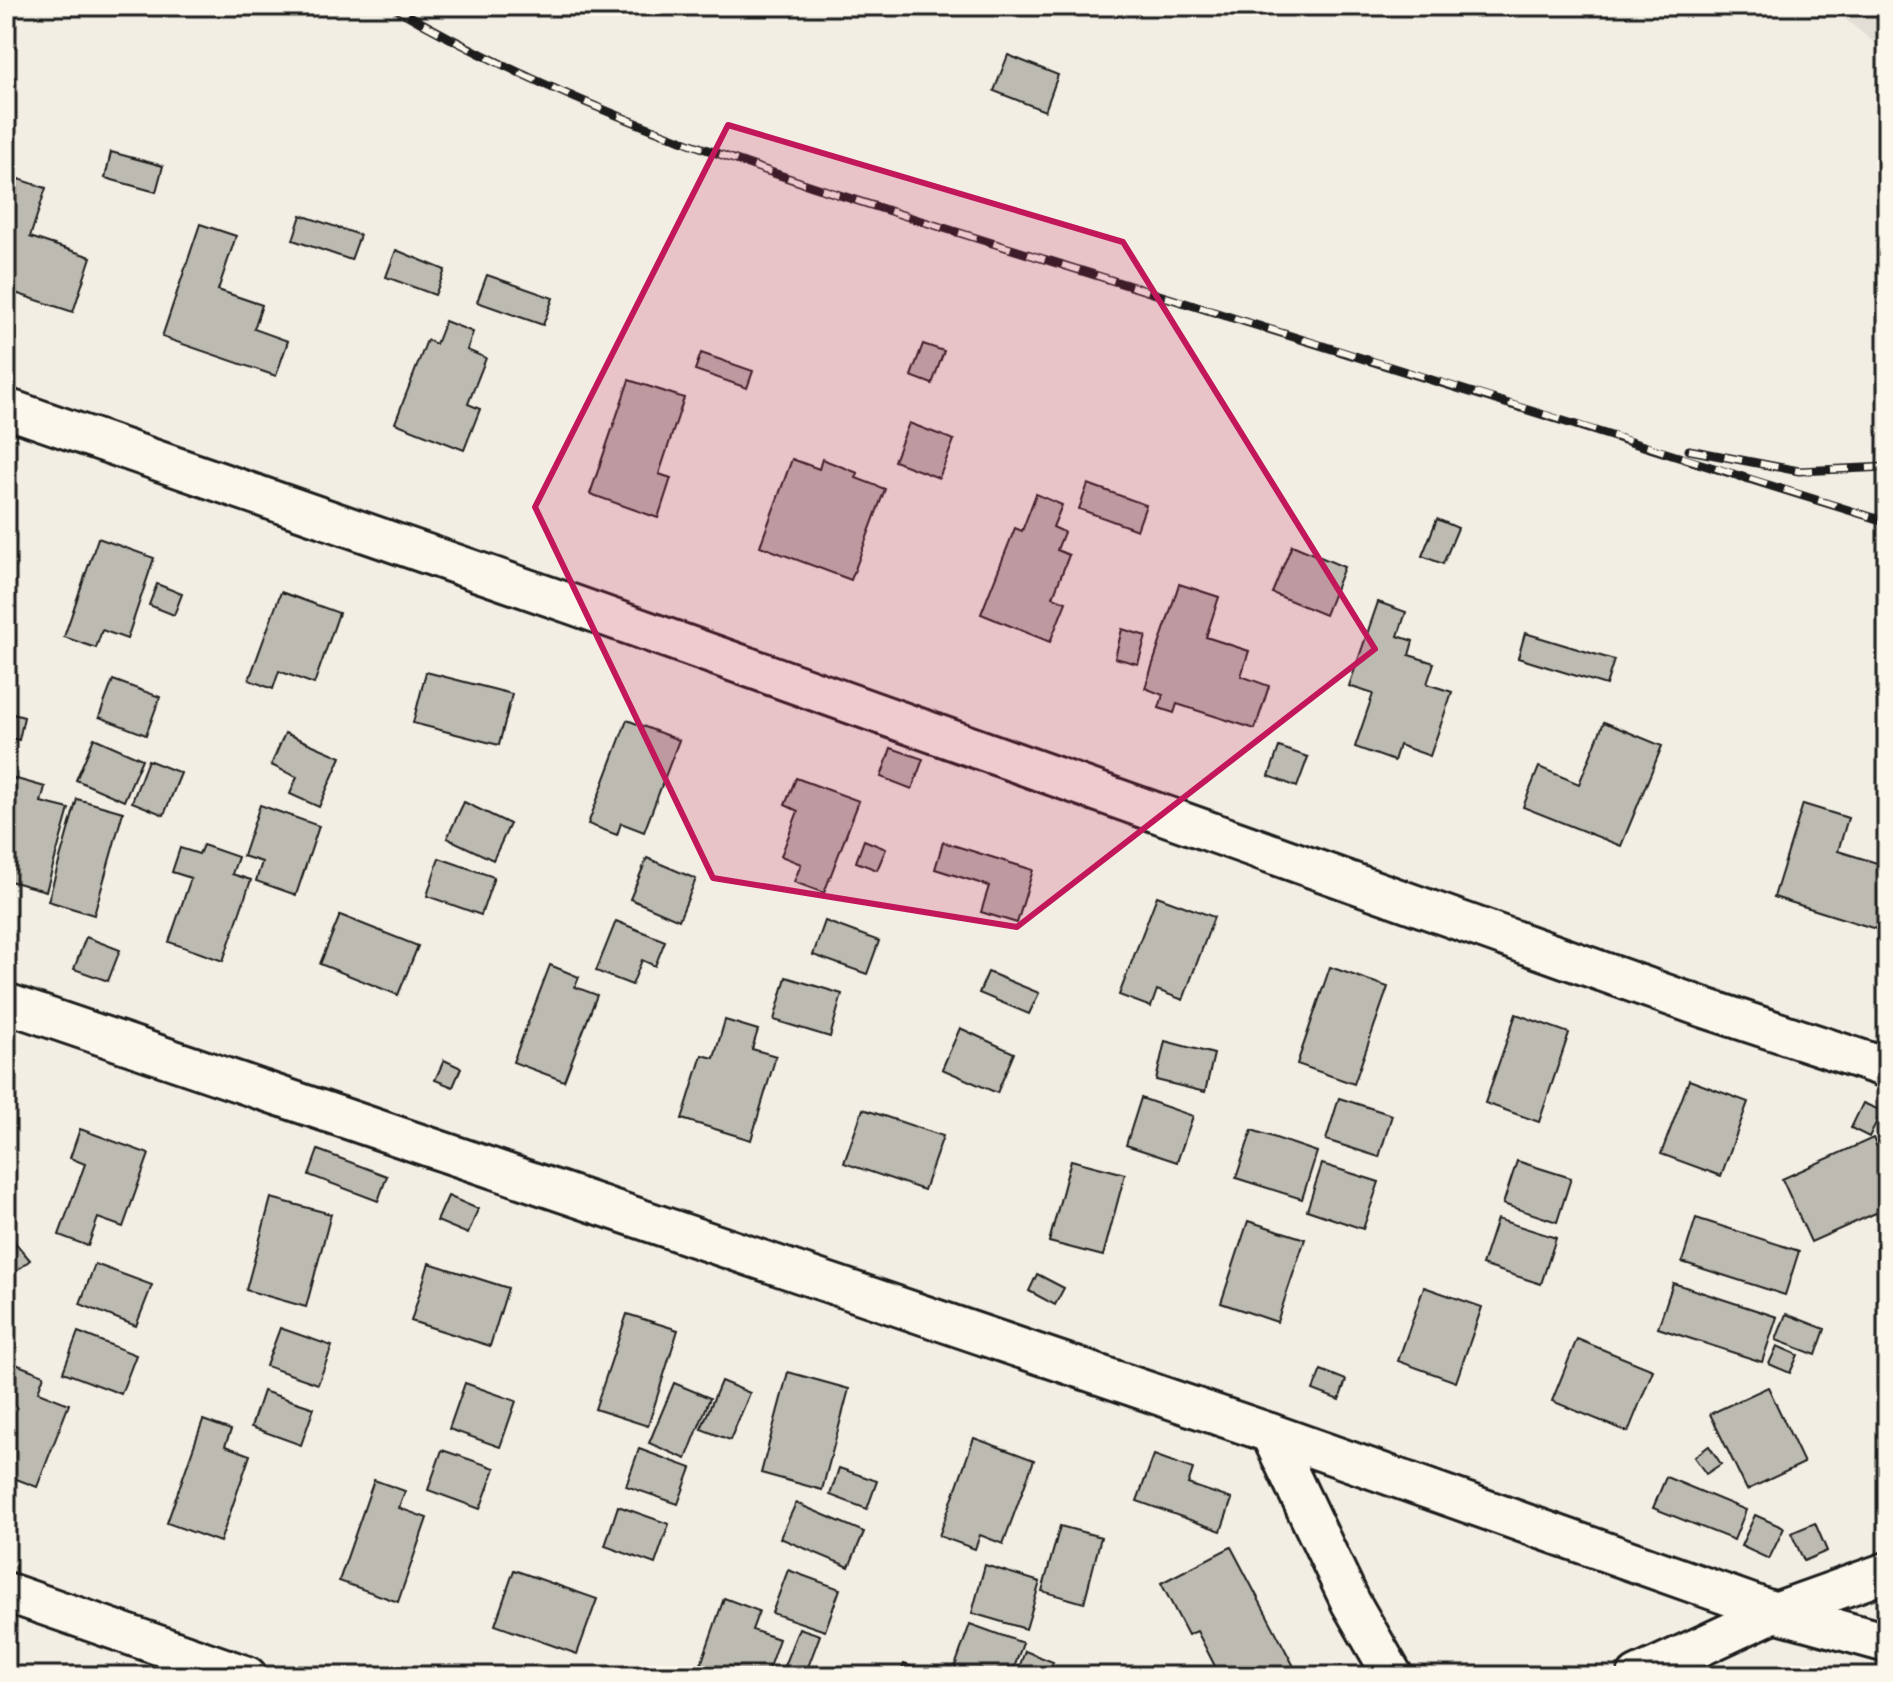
<svg xmlns="http://www.w3.org/2000/svg" width="1893" height="1682" viewBox="0 0 1893 1682" font-family="Pangolin,sans-serif">
  <rect width="100%" height="100%" fill="#f2eee4"/>
  <filter id="ink" filterUnits="userSpaceOnUse"><feTurbulence type="fractalNoise" baseFrequency=".0125" numOctaves="2"/><feDisplacementMap in="SourceGraphic" scale="16" xChannelSelector="R" yChannelSelector="G"/><feConvolveMatrix kernelMatrix="1 2 1 2 8 2 1 2 1" color-interpolation-filters="sRGB"/></filter>
  <g filter="url(#ink)">
    <polygon fill="#e2ded5" points="1829,6 1887,6 1887,53"/>
    <g fill="#bdbab1" stroke="#1c1c1c" stroke-width="2">
      <polygon points="1008,55 1058,75 1045,111 994,91"/>
      <polygon points="111,152 163,166 156,192 105,178"/>
      <polygon points="6,175 46,188 30,237 91,257 73,312 6,290"/>
      <polygon points="301,215 360,235 351,260 293,240"/>
      <polygon points="200,224 236,236 218,290 262,305 254,329 288,341 276,376 162,337"/>
      <polygon points="396,250 445,270 435,295 386,277"/>
      <polygon points="487,275 553,298 543,325 477,302"/>
      <polygon points="445,321 473,332 467,350 486,358 468,404 480,409 464,450 395,423 427,340 436,344"/>
      <polygon points="923,344 944,351 932,384 911,376"/>
      <polygon points="701,353 753,371 747,388 695,370"/>
      <polygon points="629,380 684,398 659,474 671,478 658,518 590,494"/>
      <polygon points="909,423 954,440 939,478 894,461"/>
      <polygon points="792,459 819,469 822,459 858,473 856,478 885,489 851,580 760,546"/>
      <polygon points="1088,484 1146,505 1137,530 1079,509"/>
      <polygon points="1036,494 1062,505 1053,527 1064,532 1057,550 1069,555 1053,597 1066,602 1050,642 981,614 1015,528 1022,531"/>
      <polygon points="1437,519 1458,528 1443,564 1422,556"/>
      <polygon points="98,538 154,558 127,639 102,630 96,648 64,637"/>
      <polygon points="1292,545 1344,567 1325,615 1272,593"/>
      <polygon points="157,584 182,594 174,615 149,605"/>
      <polygon points="1179,584 1219,597 1206,637 1249,651 1241,676 1269,686 1255,729 1177,704 1174,713 1159,708 1163,695 1145,688"/>
      <polygon points="281,592 339,613 314,684 279,671 273,689 249,680"/>
      <polygon points="1378,602 1406,612 1398,636 1413,641 1409,655 1434,663 1427,684 1452,692 1430,756 1399,745 1394,761 1355,747 1373,694 1349,686"/>
      <polygon points="1122,629 1146,636 1138,664 1115,658"/>
      <polygon points="1525,633 1614,660 1606,685 1518,658"/>
      <polygon points="426,672 512,694 499,745 413,723"/>
      <polygon points="113,680 160,697 146,735 99,717"/>
      <polygon points="6,712 24,717 19,740 6,737"/>
      <polygon points="627,720 679,740 644,832 621,823 617,835 588,824"/>
      <polygon points="1604,722 1662,746 1621,846 1523,807 1539,767 1579,784"/>
      <polygon points="285,733 341,757 319,807 290,794 297,777 271,765"/>
      <polygon points="94,738 142,759 124,801 76,780"/>
      <polygon points="1279,747 1308,757 1297,787 1269,776"/>
      <polygon points="891,748 923,759 912,789 881,777"/>
      <polygon points="148,760 181,773 164,815 132,802"/>
      <polygon points="13,778 45,787 41,802 69,809 46,891 6,880 6,805"/>
      <polygon points="796,778 859,801 824,893 794,882 801,864 781,856 798,811 785,805"/>
      <polygon points="77,799 123,812 94,915 48,901"/>
      <polygon points="464,802 510,824 493,860 447,838"/>
      <polygon points="1803,804 1848,818 1838,851 1887,866 1887,904 1879,930 1774,897"/>
      <polygon points="260,805 319,826 296,895 256,881 262,862 243,856"/>
      <polygon points="864,840 886,849 877,870 856,862"/>
      <polygon points="943,842 1033,870 1017,923 981,912 989,886 935,869"/>
      <polygon points="203,845 238,857 232,874 251,880 223,961 169,942 191,878 172,872 180,848 199,854"/>
      <polygon points="439,858 494,877 481,915 427,896"/>
      <polygon points="647,858 696,879 679,920 630,899"/>
      <polygon points="1157,896 1214,917 1183,1000 1157,990 1151,1007 1119,995"/>
      <polygon points="340,915 418,946 398,995 320,964"/>
      <polygon points="616,921 665,941 655,966 642,960 632,985 596,971"/>
      <polygon points="825,921 879,941 867,974 813,955"/>
      <polygon points="86,937 120,950 108,981 74,969"/>
      <polygon points="550,965 579,977 575,987 597,995 564,1081 513,1062"/>
      <polygon points="1330,967 1388,987 1354,1084 1297,1064"/>
      <polygon points="988,972 1039,993 1029,1014 979,993"/>
      <polygon points="786,977 842,994 830,1037 774,1020"/>
      <polygon points="1516,1014 1569,1033 1539,1122 1485,1103"/>
      <polygon points="725,1020 758,1030 752,1049 776,1056 751,1140 682,1119 702,1055 714,1058"/>
      <polygon points="960,1028 1014,1053 997,1093 942,1069"/>
      <polygon points="1165,1041 1214,1054 1205,1092 1156,1080"/>
      <polygon points="444,1060 461,1068 453,1087 435,1080"/>
      <polygon points="1689,1080 1748,1102 1721,1176 1661,1154"/>
      <polygon points="1141,1098 1193,1116 1177,1162 1126,1145"/>
      <polygon points="1339,1098 1392,1115 1379,1157 1326,1140"/>
      <polygon points="1863,1103 1882,1111 1869,1137 1851,1128"/>
      <polygon points="863,1109 943,1136 924,1190 844,1163"/>
      <polygon points="80,1129 149,1154 123,1227 98,1218 88,1246 59,1235 85,1164 70,1158"/>
      <polygon points="1252,1130 1317,1152 1302,1199 1236,1178"/>
      <polygon points="1873,1138 1887,1169 1887,1208 1811,1242 1782,1179"/>
      <polygon points="318,1150 387,1176 378,1201 309,1175"/>
      <polygon points="1071,1160 1125,1174 1103,1256 1049,1242"/>
      <polygon points="1517,1161 1571,1178 1557,1222 1503,1204"/>
      <polygon points="1322,1164 1379,1182 1363,1229 1307,1210"/>
      <polygon points="448,1196 478,1209 468,1234 437,1221"/>
      <polygon points="271,1198 331,1214 306,1307 246,1290"/>
      <polygon points="1696,1218 1799,1251 1785,1295 1682,1262"/>
      <polygon points="1497,1219 1556,1238 1541,1284 1482,1265"/>
      <polygon points="1248,1221 1305,1239 1277,1322 1221,1303"/>
      <polygon points="12,1239 30,1260 6,1280 6,1243"/>
      <polygon points="429,1263 508,1288 490,1346 411,1321"/>
      <polygon points="95,1264 152,1285 136,1326 80,1304"/>
      <polygon points="1037,1274 1064,1288 1055,1305 1029,1291"/>
      <polygon points="1673,1283 1777,1317 1762,1362 1658,1328"/>
      <polygon points="1424,1287 1482,1307 1456,1382 1398,1361"/>
      <polygon points="627,1314 678,1330 648,1426 595,1409"/>
      <polygon points="1786,1314 1825,1329 1816,1355 1776,1340"/>
      <polygon points="280,1328 332,1346 318,1384 266,1366"/>
      <polygon points="78,1332 136,1355 121,1394 63,1372"/>
      <polygon points="1577,1339 1653,1370 1628,1432 1552,1401"/>
      <polygon points="1777,1346 1798,1355 1790,1373 1769,1364"/>
      <polygon points="13,1363 44,1375 38,1392 69,1404 37,1487 6,1475 6,1381"/>
      <polygon points="1321,1370 1346,1380 1339,1400 1313,1390"/>
      <polygon points="788,1372 849,1389 822,1490 761,1473"/>
      <polygon points="721,1381 750,1393 730,1440 701,1429"/>
      <polygon points="465,1383 516,1401 500,1447 449,1429"/>
      <polygon points="674,1383 710,1398 686,1459 649,1443"/>
      <polygon points="1768,1387 1804,1463 1747,1490 1710,1414"/>
      <polygon points="263,1391 314,1408 301,1445 251,1427"/>
      <polygon points="203,1420 231,1430 225,1446 250,1455 220,1542 167,1523"/>
      <polygon points="974,1438 1034,1460 1003,1544 980,1535 975,1549 939,1536"/>
      <polygon points="1709,1446 1721,1464 1706,1474 1694,1457"/>
      <polygon points="639,1449 691,1468 678,1504 626,1486"/>
      <polygon points="442,1450 495,1468 480,1509 428,1490"/>
      <polygon points="1154,1455 1193,1469 1188,1484 1232,1499 1221,1531 1137,1501"/>
      <polygon points="839,1468 877,1481 867,1509 830,1495"/>
      <polygon points="1666,1477 1746,1510 1734,1540 1653,1508"/>
      <polygon points="374,1480 405,1491 399,1508 427,1518 398,1602 339,1581"/>
      <polygon points="796,1503 864,1532 849,1567 780,1538"/>
      <polygon points="618,1506 669,1524 655,1564 605,1546"/>
      <polygon points="1755,1515 1784,1528 1769,1559 1741,1546"/>
      <polygon points="1815,1523 1827,1551 1804,1561 1791,1533"/>
      <polygon points="1060,1526 1101,1537 1084,1603 1042,1591"/>
      <polygon points="1231,1547 1299,1676 1220,1676 1197,1631 1188,1635 1161,1583"/>
      <polygon points="985,1565 1040,1582 1026,1629 972,1613"/>
      <polygon points="514,1570 597,1599 577,1654 495,1625"/>
      <polygon points="788,1570 840,1589 825,1631 772,1613"/>
      <polygon points="724,1598 759,1611 752,1630 779,1639 766,1676 697,1676"/>
      <polygon points="970,1624 1023,1643 1011,1676 973,1676 954,1669"/>
      <polygon points="799,1628 820,1635 805,1675 784,1666"/>
      <polygon points="1025,1651 1053,1662 1048,1676 1016,1676"/>
      <polygon points="904,1664 937,1676 900,1676"/>
    </g>
    <g fill="none" stroke-linecap="round" stroke-linejoin="round">
      <g stroke="#1c1c1c" stroke-width="44">
        <g id="minor">
          <polyline points="6,408 574,605 1702,1007 1887,1068"/>
          <polyline points="6,1003 1270,1433 1775,1612 1887,1643"/>
          <polyline points="1270,1433 1351,1603 1393,1676"/>
          <polyline points="6,1592 247,1676"/>
          <polyline points="1637,1676 1775,1612 1887,1572"/>
        </g>
      </g>
      <use href="#minor" stroke="#fbf7ec" stroke-width="38"/>
      <g stroke="#1c1c1c" stroke-width="9">
        <g id="rail">
          <path d="M392,6C600,128 837,194 1066,266C1340,351 1614,435 1887,522"/>
          <polyline points="1689,450 1799,471 1887,467"/>
        </g>
      </g>
      <use href="#rail" stroke="#fbf7ec" stroke-width="6" stroke-dasharray="18" stroke-linecap="butt"/>
    </g>
  </g>
  <path fill="#c2185b" fill-opacity="0.2" stroke="#c2185b" stroke-width="6" stroke-linejoin="round" d="M728,125L1123,242L1375,649L1017,927L713,878L535,507Z"/>
  <rect width="1893" height="1682" fill="none" stroke="#fbf7ec" stroke-width="32"/>
  <rect x="16" y="16" width="1861" height="1650" fill="none" stroke="#1c1c1c" stroke-width="3" filter="url(#ink)"/>
</svg>
